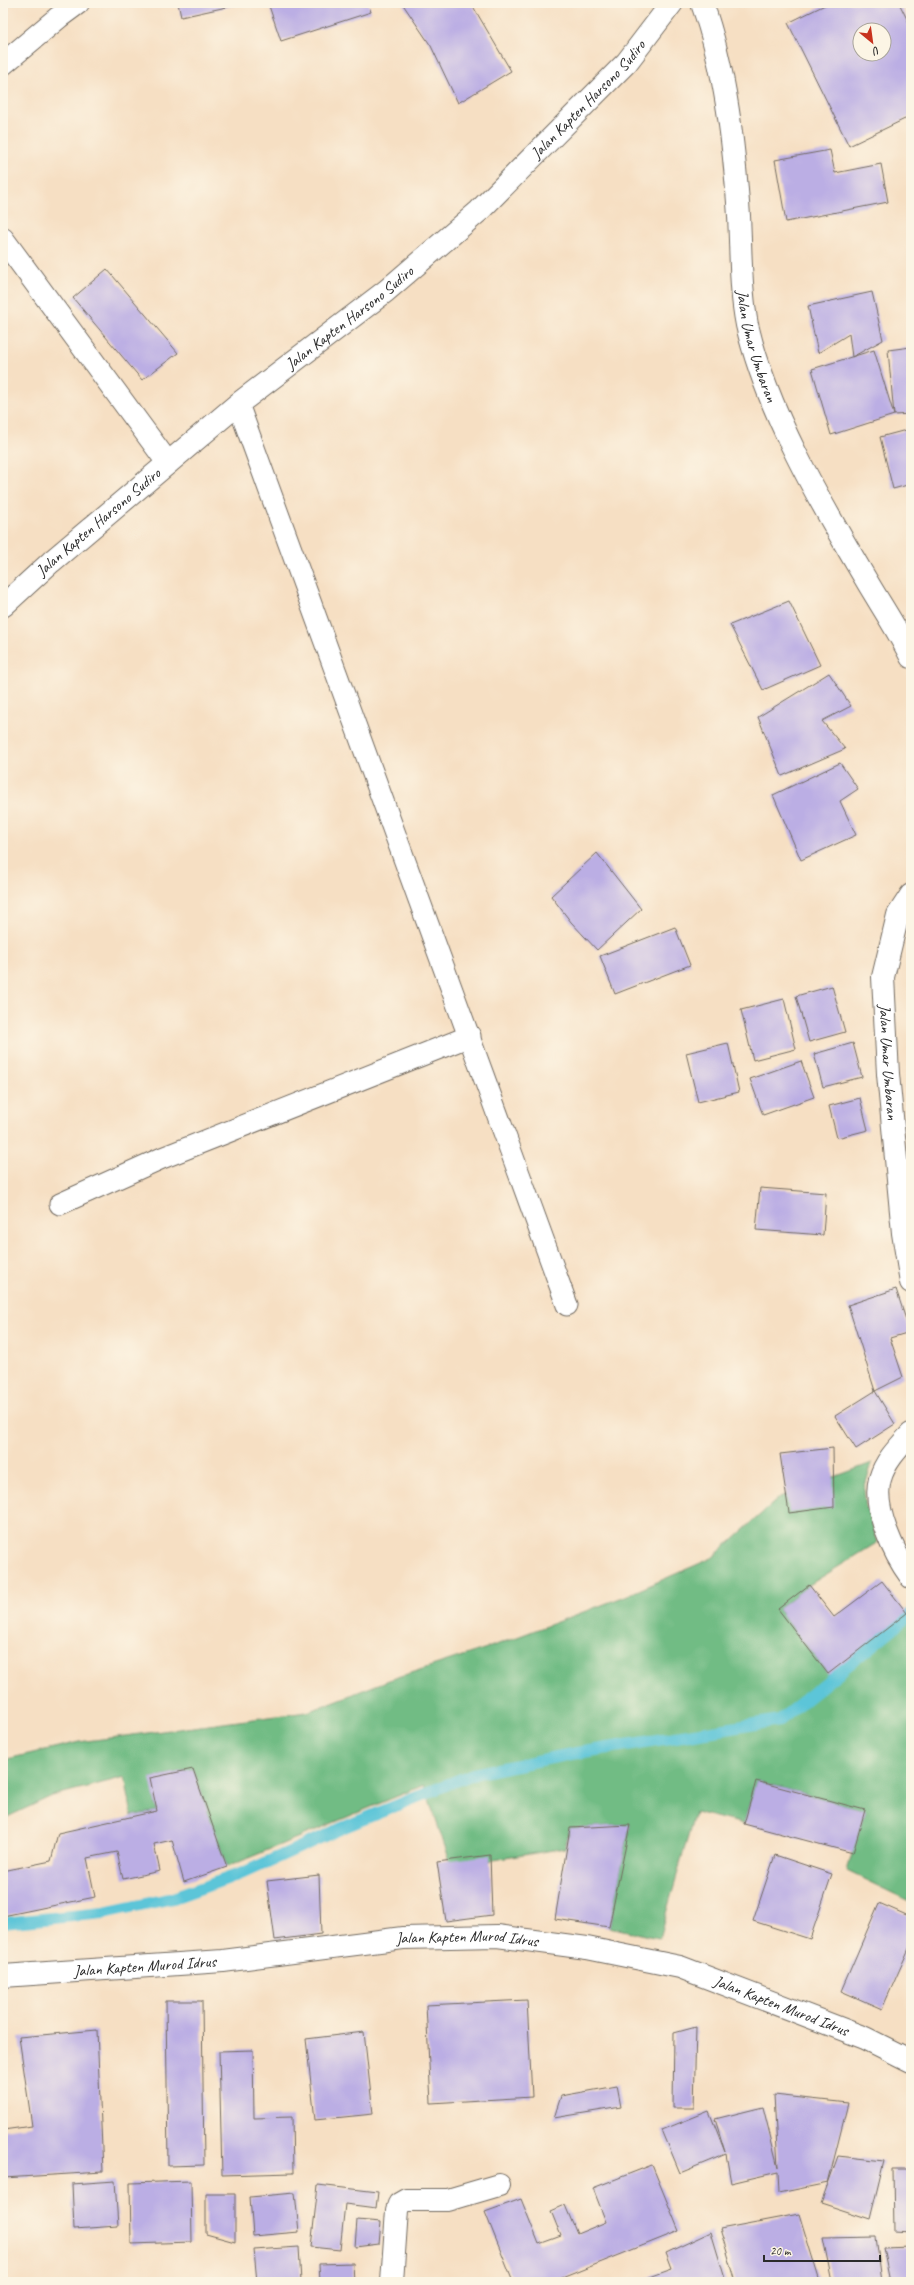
<svg xmlns="http://www.w3.org/2000/svg" width="914" height="2285" viewBox="0 0 914 2285" font-family="Caveat,sans-serif">
  <rect width="100%" height="100%" fill="#fcf5e5"/>
  <filter id="ink" filterUnits="userSpaceOnUse"><feTurbulence type="fractalNoise" baseFrequency=".025" numOctaves="2"/><feDisplacementMap in="SourceGraphic" scale="8" xChannelSelector="R" yChannelSelector="G"/><feConvolveMatrix kernelMatrix="1 2 1 2 8 2 1 2 1" color-interpolation-filters="sRGB"/></filter>
  <filter id="wash" filterUnits="userSpaceOnUse"><feTurbulence type="fractalNoise" baseFrequency=".012" numOctaves="4" result="noise"/><feDisplacementMap in="SourceGraphic" scale="16" xChannelSelector="R" yChannelSelector="G"/><feGaussianBlur stdDeviation="0.9" result="paint"/><feColorMatrix in="noise" values="0 0 0 0 0 0 0 0 0 0 0 0 0 0 0 0 0 1.4 0 .05"/><feComposite in="paint" operator="in"/></filter>
  <g filter="url(#wash)">
    <rect width="100%" height="100%" fill="#f6dfc3"/>
    <polygon fill="#71bc84" stroke="#4e7458" points="872,1463 864,1489 866,1508 878,1542 809,1585 778,1609 828,1674 911,1611 911,1902 847,1871 865,1810 756,1781 744,1824 695,1812 659,1938 609,1927 630,1825 570,1828 565,1848 452,1867 424,1785 227,1867 193,1769 151,1778 157,1811 132,1816 125,1777 52,1796 3,1819 3,1760 79,1742 307,1712 389,1680 496,1645 623,1597 712,1558 780,1497"/>
    <g fill="none" stroke-linecap="round" stroke-linejoin="round">
      <polyline stroke="#5cc5d8" stroke-width="12" points="3,1923 103,1913 173,1898 243,1873 342,1828 473,1774 571,1754 780,1720 911,1614"/>
    </g>
    <g id="blocks">
      <g fill="#bbaee4" fill-rule="evenodd">
        <polygon points="178,3 236,3 236,5 181,17"/>
        <polygon points="268,3 368,3 371,12 281,41"/>
        <polygon points="402,3 471,3 511,71 458,103 431,46"/>
        <path d="M829,3H899L911,27V116L849,146L788,23ZM860,30H884V54H860Z"/>
        <polygon points="830,150 835,173 881,164 888,202 786,222 775,160"/>
        <polygon points="107,269 178,353 142,380 73,298"/>
        <polygon points="872,292 883,340 852,357 849,334 818,353 808,306"/>
        <polygon points="911,347 911,414 894,415 831,435 812,369 874,350 894,415 888,350"/>
        <polygon points="910,429 911,484 893,489 880,437"/>
        <polygon points="789,601 820,665 763,690 730,625"/>
        <polygon points="829,673 851,706 822,721 845,749 782,776 758,717"/>
        <polygon points="840,763 858,789 840,801 856,835 801,860 773,795"/>
        <polygon points="597,853 641,909 597,950 571,922 551,896"/>
        <polygon points="675,927 690,965 615,994 600,956"/>
        <polygon points="832,986 845,1032 809,1042 796,996"/>
        <polygon points="784,999 796,1049 753,1060 741,1010"/>
        <polygon points="728,1043 739,1092 698,1102 686,1053"/>
        <polygon points="853,1043 862,1077 823,1087 814,1054"/>
        <polygon points="801,1061 814,1097 763,1115 750,1079"/>
        <polygon points="860,1098 868,1130 837,1138 829,1106"/>
        <polygon points="760,1188 826,1193 823,1235 756,1230"/>
        <polygon points="896,1289 910,1332 890,1338 903,1377 875,1391 895,1424 856,1449 835,1416 875,1391 848,1305"/>
        <polygon points="833,1448 834,1507 789,1513 780,1454"/>
        <polygon points="882,1581 907,1613 828,1674 778,1609 809,1585 834,1617"/>
        <polygon points="193,1769 227,1867 184,1882 172,1840 154,1844 160,1871 123,1879 117,1852 87,1858 95,1897 3,1916 3,1871 51,1861 58,1833 157,1811 150,1778"/>
        <polygon points="756,1781 865,1810 853,1853 744,1824"/>
        <polygon points="630,1825 609,1927 555,1919 570,1828"/>
        <polygon points="490,1855 492,1915 446,1921 437,1862"/>
        <polygon points="775,1855 832,1874 810,1939 753,1921"/>
        <polygon points="319,1875 321,1934 275,1940 267,1881"/>
        <polygon points="879,1903 911,1917 911,1944 882,2009 841,1991"/>
        <polygon points="527,2000 532,2097 431,2103 426,2005"/>
        <polygon points="166,2001 202,2001 204,2165 168,2166"/>
        <polygon points="696,2027 694,2108 673,2108 674,2033"/>
        <polygon points="97,2030 103,2172 3,2178 3,2130 32,2126 19,2037"/>
        <polygon points="364,2032 373,2114 315,2120 306,2039"/>
        <polygon points="253,2050 254,2118 292,2117 293,2173 222,2175 219,2051"/>
        <polygon points="617,2086 621,2107 554,2118 561,2096"/>
        <polygon points="774,2095 848,2103 828,2183 779,2193 778,2172 731,2183 726,2154 680,2173 662,2130 709,2111 725,2152 715,2119 763,2107 778,2167"/>
        <polygon points="838,2156 884,2161 870,2219 821,2203"/>
        <polygon points="652,2165 679,2231 552,2282 513,2282 485,2212 521,2199 539,2244 561,2236 551,2211 565,2205 577,2234 606,2222 593,2188"/>
        <polygon points="893,2169 911,2169 911,2233 894,2232"/>
        <polygon points="115,2181 118,2226 74,2229 72,2184"/>
        <polygon points="191,2181 192,2242 131,2244 130,2183"/>
        <polygon points="318,2185 378,2192 376,2208 345,2204 340,2250 311,2247"/>
        <polygon points="295,2193 299,2232 253,2236 250,2197"/>
        <polygon points="206,2194 235,2194 235,2242 206,2234"/>
        <polygon points="799,2214 820,2282 736,2282 720,2229"/>
        <polygon points="357,2220 381,2222 379,2244 355,2247"/>
        <polygon points="711,2232 726,2282 648,2282 647,2278 672,2269 666,2253"/>
        <polygon points="876,2237 882,2282 832,2282 823,2238"/>
        <polygon points="299,2247 301,2282 257,2282 254,2250"/>
        <polygon points="911,2247 911,2282 890,2282 883,2248"/>
        <polygon points="353,2263 354,2282 320,2282 319,2264"/>
      </g>
    </g>
  </g>
  <g filter="url(#ink)">
    <use href="#blocks" fill-opacity="0" stroke="#726a60" stroke-width="1"/>
    <g fill="none" stroke-linecap="round" stroke-linejoin="round">
      <g stroke="#726a60" stroke-width="23">
        <g id="lane">
          <polyline points="238,404 567,1305"/>
          <polyline points="60,1204 162,1158 470,1036"/>
        </g>
      </g>
      <g stroke="#726a60" stroke-width="24">
        <g id="street">
          <path id="s1" d="M702,3C726,71 734,145 739,216C741,252 740,290 747,325C767,411 820,502 865,578C880,604 898,630 911,657"/>
          <polyline points="3,64 59,17 78,3"/>
          <polyline points="3,239 168,463"/>
          <path id="s2" d="M3,606L51,562L238,404L386,291L479,211L627,62L672,3"/>
          <path id="s3" d="M911,895L898,915L883,977L888,1074L903,1233L911,1282"/>
          <path d="M911,1434C899,1447 885,1461 880,1479C872,1508 894,1554 911,1577"/>
          <path id="s4" d="M3,1976L223,1961L403,1938L497,1936L587,1948L680,1967L865,2038L911,2061"/>
          <polyline points="392,2282 397,2210 399,2204 406,2200 448,2200 499,2185"/>
        </g>
      </g>
      <use href="#lane" stroke="#fff" stroke-width="21"/>
      <use href="#street" stroke="#fff" stroke-width="22"/>
    </g>
  </g>
  <g text-anchor="middle" dominant-baseline="central" stroke-width="4" stroke-linejoin="round" paint-order="stroke">
    <g font-size="16" fill="#2b2b2b" stroke="#fcf5e5">
      <text stroke="none"><textPath href="#s2" startOffset="775">Jalan Kapten Harsono Sudiro</textPath></text>
      <text stroke="none"><textPath href="#s2" startOffset="451">Jalan Kapten Harsono Sudiro</textPath></text>
      <text stroke="none"><textPath href="#s1" startOffset="349">Jalan Umar Umbaran</textPath></text>
      <text stroke="none"><textPath href="#s2" startOffset="127">Jalan Kapten Harsono Sudiro</textPath></text>
      <text stroke="none"><textPath href="#s3" startOffset="173">Jalan Umar Umbaran</textPath></text>
      <text stroke="none"><textPath href="#s4" startOffset="466">Jalan Kapten Murod Idrus</textPath></text>
      <text stroke="none"><textPath href="#s4" startOffset="142">Jalan Kapten Murod Idrus</textPath></text>
      <text stroke="none"><textPath href="#s4" startOffset="790">Jalan Kapten Murod Idrus</textPath></text>
    </g>
  </g>
  <rect width="914" height="2285" fill="none" stroke="#fcf5e5" stroke-width="16"/>
  <g transform="translate(872 42) rotate(151)"><circle r="19" fill="#fcf5e5" stroke="#a8a49b"/>
  <path d="M0-3L7 15L0 10L-7 15Z" fill="#c8321e"/>
  <text y="-6" font-size="11" font-weight="bold" text-anchor="middle" fill="#2b2b2b">U</text>
  </g>
  <path d="M764 2255v6h116v-6" fill="none" stroke="#2b2b2b" stroke-width="2"/>
  <text x="770" y="2255" font-size="12" fill="#2b2b2b" stroke="#fcf5e5" stroke-width="3" paint-order="stroke">20 m</text>
</svg>
